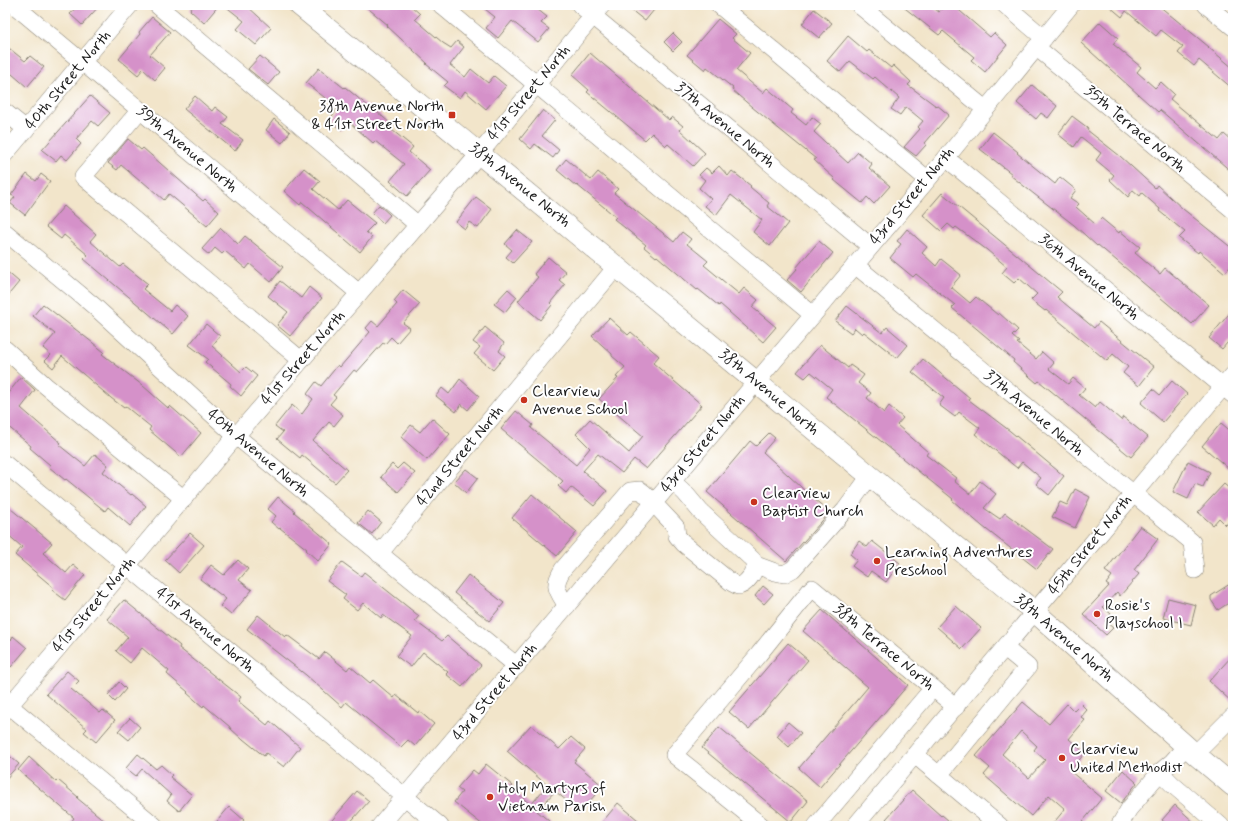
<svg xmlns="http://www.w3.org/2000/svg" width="1238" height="831" viewBox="0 0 1238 831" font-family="Mynerve,sans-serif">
  <rect width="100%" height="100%" fill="#fff"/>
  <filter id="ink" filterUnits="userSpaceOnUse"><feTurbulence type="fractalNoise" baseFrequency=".025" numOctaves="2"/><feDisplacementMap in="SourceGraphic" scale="8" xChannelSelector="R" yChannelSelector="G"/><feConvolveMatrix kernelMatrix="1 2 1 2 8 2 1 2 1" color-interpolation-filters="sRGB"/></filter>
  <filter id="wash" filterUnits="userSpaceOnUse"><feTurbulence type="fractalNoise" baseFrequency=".012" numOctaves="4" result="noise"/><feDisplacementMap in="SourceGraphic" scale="16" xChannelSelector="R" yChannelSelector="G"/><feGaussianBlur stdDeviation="0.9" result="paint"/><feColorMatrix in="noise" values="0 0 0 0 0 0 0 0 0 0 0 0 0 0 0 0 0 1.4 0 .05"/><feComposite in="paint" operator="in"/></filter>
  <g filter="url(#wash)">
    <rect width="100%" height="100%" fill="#f2e5ca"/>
    <g id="blocks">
      <g fill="#d591c9" fill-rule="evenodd">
        <polygon points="78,5 100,5 82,25 70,14"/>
        <polygon points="194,5 219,5 204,23 190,10"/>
        <polygon points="224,5 246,5 271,28 256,45 237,29 244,21"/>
        <polygon points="364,5 410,5 420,14 415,19 443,43 451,48 457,41 464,47 450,65 465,77 471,69 488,83 494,76 506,86 486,109 465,91 460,98 444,86 448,82 426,64 427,63 387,26 388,25"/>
        <polygon points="480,5 532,5 547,17 541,23 549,29 538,42 512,21 498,38 486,28 495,17"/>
        <polygon points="625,5 658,5 645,21"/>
        <polygon points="901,5 930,5 939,12 945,5 953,5 990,37 994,33 1007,45 985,72 971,60 974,57 943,31 939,35"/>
        <polygon points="1108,5 1158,5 1209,47 1208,47 1233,68 1233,89 1199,60 1194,66 1178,53 1183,47 1161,30 1156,36 1126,11 1122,17"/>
        <polygon points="814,9 832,23 819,38 802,24"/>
        <polygon points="152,17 170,32 150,55 165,68 155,80 143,69 138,75 119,59 140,34 139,32"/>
        <polygon points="718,19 736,34 732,38 750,53 736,70 763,93 767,88 793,110 791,113 806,125 812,117 821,124 814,132 848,163 858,152 872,164 869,168 890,186 874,204 867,197 862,203 834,180 835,179 814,160 816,159 752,107 732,90 733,88 707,67 705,70 687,55"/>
        <polygon points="1100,22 1118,38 1113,44 1141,67 1137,72 1155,88 1161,82 1174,94 1170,99 1219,140 1224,134 1233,142 1233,173 1160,110 1158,112 1081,43"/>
        <polygon points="673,33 682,42 673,51 664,42"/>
        <polygon points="848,36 867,52 869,50 891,68 893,65 911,82 908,85 936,106 937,105 949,115 925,143 926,145 916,156 904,147 920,129 918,127 923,121 906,107 900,115 891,109 899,98 875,77 873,79 850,61 840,72 827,61"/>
        <polygon points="5,45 25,61 30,56 44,67 27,87 5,68"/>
        <polygon points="590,53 669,120 672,117 683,126 680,130 705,153 693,166 668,144 666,146 652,133 645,140 587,92 589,90 572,75"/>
        <polygon points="260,56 279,72 268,85 248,69"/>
        <polygon points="319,68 344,88 345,87 369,107 370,106 390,123 387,126 413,147 409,152 430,170 407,196 390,181 404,164 375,141 373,143 348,121 341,130 329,120 338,108 306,83"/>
        <polygon points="1032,85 1057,106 1048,118 1041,113 1036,119 1017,103"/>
        <polygon points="90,96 110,113 98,126 92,121 76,139 81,144 67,160 61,155 56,161 42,150"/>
        <polygon points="195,96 212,111 215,107 228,117 222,124 243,140 235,151 184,109"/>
        <polygon points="543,110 555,120 542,136 559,150 553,158 535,144 531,149 520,139"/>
        <polygon points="1072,116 1088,128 1087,130 1120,156 1155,188 1157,185 1183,209 1233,249 1233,263 1225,273 1199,251 1198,253 1179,238 1185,232 1159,211 1160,209 1142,193 1140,196 1133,190 1128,197 1110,180 1114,175 1096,160 1101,153 1081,137 1074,147 1058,134"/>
        <polygon points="274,119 290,132 282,143 266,130"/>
        <polygon points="993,132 1018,152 1017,153 1055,184 1060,177 1076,190 1070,198 1079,204 1076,207 1095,224 1101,218 1119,233 1120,231 1140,247 1135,253 1160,274 1165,268 1209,305 1192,324 1098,245 1097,246 1074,225 1034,194 1010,175 1012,174 980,149"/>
        <polygon points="128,139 141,150 143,148 203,201 205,199 219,212 207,226 169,194 164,200 142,181 141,182 121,165 117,170 108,163"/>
        <polygon points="566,159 591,180 598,172 618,189 614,193 674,242 682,232 691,239 687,244 708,261 704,265 739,294 744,288 758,300 752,307 776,327 763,342 720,304 719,306 698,289 697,290 657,256 656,257 644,247 646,245 614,219 616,217 577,185 576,186 557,170"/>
        <polygon points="719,166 728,176 732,171 751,186 750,187 769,203 767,206 788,223 770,246 753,232 762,220 731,195 716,215 705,206 711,199 699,188 705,180 699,175 706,168 712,173"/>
        <polygon points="304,168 320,181 313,189 338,210 347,200 375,223 366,232 372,237 360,252 302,202 300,205 284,191"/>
        <polygon points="27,174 36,181 41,174 50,181 25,215 10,203 15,197 11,195"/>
        <polygon points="942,193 1062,292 1057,297 1094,328 1099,322 1154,367 1139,386 1123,373 1128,367 1113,354 1107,361 1046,310 1045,311 1031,300 1037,294 1019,278 1014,283 1002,273 1007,267 987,250 956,227 954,229 948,224 941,231 923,215"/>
        <polygon points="476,197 492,209 478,228 469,222 465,229 456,222"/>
        <polygon points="379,205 390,215 383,223 372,213"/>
        <polygon points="64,206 96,234 90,241 120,267 123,264 148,284 143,289 170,311 175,305 188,316 173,334 84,259 88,255 64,235 61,239 46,227"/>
        <polygon points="221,228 238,244 245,236 283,267 271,282 250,264 246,269 225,251 222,254 215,248 209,255 202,249"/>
        <polygon points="907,229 927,247 922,253 936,266 941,259 961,275 951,287 970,303 976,297 998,315 999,313 1018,330 1012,336 1019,342 1017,343 1036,359 1042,352 1054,363 1049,369 1068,384 1073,378 1085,388 1079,395 1095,408 1100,402 1121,420 1123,417 1148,437 1131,457 1039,381 1037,383 1013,362 1014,360 952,308 955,305 916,274 913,277 890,258 901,244 897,241"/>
        <polygon points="517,230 532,242 513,263 506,257 512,250 505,244"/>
        <polygon points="819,241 833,253 801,292 787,280 797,269 796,268"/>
        <polygon points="548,257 566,272 559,280 565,285 550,303 552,305 540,320 518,301 538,277 534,274"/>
        <polygon points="5,270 19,282 5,299"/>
        <polygon points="280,281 301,298 309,287 322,298 290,336 277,325 288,312 268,296"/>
        <polygon points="508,289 517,297 505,312 494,304"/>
        <polygon points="403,290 420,304 403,323 410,328 397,343 391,337 385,344 383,343 357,372 354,370 333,395 336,397 330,404 343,415 334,426 329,422 313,441 347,470 335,483 302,455 300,458 277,439 283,432 275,426 292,405 302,414 313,399 307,394 316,382 321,386 338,365 340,367 370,332 366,328 372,321 378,326 397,304 394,301"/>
        <polygon points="43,304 93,343 104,352 102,354 142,385 168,408 170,406 201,433 181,457 149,430 151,427 125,406 124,408 111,398 62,356 53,368 45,361 51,355 43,348 55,334 33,316"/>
        <polygon points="847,306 882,333 887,327 908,345 897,358 864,332 862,334 855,328 851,333 835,321"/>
        <polygon points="1233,309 1233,336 1222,349 1209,338"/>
        <polygon points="609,318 628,335 631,332 659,356 653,363 702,405 646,469 634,459 622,473 598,454 583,471 607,491 594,506 571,487 566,493 558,486 563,481 501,429 516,411 533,425 531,428 576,465 590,448 576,434 590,419 629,453 643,436 599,399 618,378 616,377 625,367 612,356 612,354 592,336"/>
        <polygon points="206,324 220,336 212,346 241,372 246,367 257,376 241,396 230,386 231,384 205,362 208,359 189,345"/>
        <polygon points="485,327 504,343 499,351 505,356 493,370 474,354 480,347 473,342"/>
        <polygon points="820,345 848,368 850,365 864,375 858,383 871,393 867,398 884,413 889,406 903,418 897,425 928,452 926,455 956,478 954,481 970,494 980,481 996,494 984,508 1000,519 1005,513 1053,549 1037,569 982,526 952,500 953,499 826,397 832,389 811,372 805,378 797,372"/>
        <polygon points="923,359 970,398 969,400 1010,431 1064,476 1049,495 1036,484 1041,478 1022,462 1017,468 975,434 980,428 959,412 955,417 939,405 944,398 912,372"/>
        <polygon points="21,377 35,390 21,408 61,443 59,445 85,466 95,454 108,465 103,472 131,495 132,494 146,506 130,526 108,507 105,511 66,479 65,480 49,467 50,465 30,448 31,446 5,424 5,397"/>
        <polygon points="460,379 479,396 468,410 461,404 456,412 436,396 442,388 449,394"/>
        <polygon points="1172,381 1187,394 1163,422 1141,403 1153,389 1160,395"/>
        <polygon points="432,418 450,434 427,460 401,437 411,425 420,432"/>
        <polygon points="1221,423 1233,433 1233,462 1228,468 1202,446"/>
        <polygon points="769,433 775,438 763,452 814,499 830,512 786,561 707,492 750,441 756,446"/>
        <polygon points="1188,461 1210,472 1203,487 1195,484 1188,499 1173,492"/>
        <polygon points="403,463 415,473 398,492 381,477 392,464 397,469"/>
        <polygon points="466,469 478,478 466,493 454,482"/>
        <polygon points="1224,484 1233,492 1233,517 1226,525 1219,518 1213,525 1198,512"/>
        <polygon points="1075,489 1090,497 1075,528 1052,517 1060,502 1067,505"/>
        <polygon points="532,494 577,532 557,556 512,518"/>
        <polygon points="278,497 295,511 294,512 332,544 318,561 306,550 307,549 280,528 279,529 271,522 276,516 268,509"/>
        <polygon points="5,504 52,543 43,553 66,573 73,565 85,575 65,600 52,590 54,588 15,555 22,547 5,532"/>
        <polygon points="368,511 381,522 372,534 358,523"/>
        <polygon points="1140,526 1158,539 1134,570 1139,574 1120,596 1117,592 1103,607 1111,614 1105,621 1113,628 1106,635 1083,614 1109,586 1106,584 1112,576 1105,571"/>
        <polygon points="190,533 204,545 179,573 165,560"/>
        <polygon points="859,541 867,547 872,541 900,563 886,582 871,571 867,577 852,566 857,560 850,554"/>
        <polygon points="238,560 248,569 239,580 252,590 231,615 220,606 226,599 200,579 211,565 224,575"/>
        <polygon points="342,562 361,576 364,572 419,616 415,621 442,641 447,636 481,665 462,687 446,674 448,672 423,652 411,667 396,656 412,636 383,615 381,618 363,603 357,610 343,599 346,595 327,581"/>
        <polygon points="468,575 504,603 489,621 454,593"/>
        <polygon points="1233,582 1233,600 1218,610 1211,600 1211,596"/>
        <polygon points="763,586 773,594 764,604 755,596"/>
        <polygon points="1168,598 1196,605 1191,625 1163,618"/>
        <polygon points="124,600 180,646 179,648 241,697 238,701 267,725 270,721 300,747 284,767 266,753 264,756 243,739 243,740 230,728 230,727 204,705 203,707 187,693 188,692 167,674 169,671 142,648 130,663 116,651 128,637 107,619"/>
        <polygon points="956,606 981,628 962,649 937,627"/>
        <polygon points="822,610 908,685 820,787 799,768 868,687 803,631"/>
        <polygon points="258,615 285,637 287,635 319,659 325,652 347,670 350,666 370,683 373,680 394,698 396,695 418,713 419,711 434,724 415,746 408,740 401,747 346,702 342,707 306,675 247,629"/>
        <polygon points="5,635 11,640 13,636 27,648 11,667 5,661"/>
        <polygon points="788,643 808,660 749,729 729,712"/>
        <polygon points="1233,655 1233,703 1209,681"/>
        <polygon points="67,671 79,681 71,689 100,713 103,710 115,720 96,742 84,732 87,729 46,694"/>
        <polygon points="119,682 126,689 115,702 108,695"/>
        <path d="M1023,702L1049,724L1067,704L1074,711L1081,704L1087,710L1081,717L1085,720L1069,739L1085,753L1070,771L1102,798L1079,826H1051L1065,809L1049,795L1031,816L984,775L990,768L976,756ZM1021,731L1037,746L1034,750L1045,760L1029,778L1002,754Z"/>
        <polygon points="130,718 140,727 129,740 118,731"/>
        <polygon points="788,722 801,733 789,747 777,736"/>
        <polygon points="531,725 559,749 571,737 585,749 574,762 603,786 580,812 555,791 537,811 555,826 484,826 454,802 462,792 457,788 473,770 478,774 486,764 513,786 511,788 531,805 547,785 507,751"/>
        <polygon points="719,727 808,801 791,822 702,748"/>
        <polygon points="5,752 19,764 5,780"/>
        <polygon points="138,754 156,769 161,765 172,775 170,777 192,795 179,811 167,801 171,795 142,769 136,776 126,768"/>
        <polygon points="29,757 56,782 58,780 78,797 77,798 111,826 68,826 74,818 18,770"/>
        <polygon points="1123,770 1137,783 1121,803 1106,791"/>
        <polygon points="912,790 941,816 942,815 955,826 894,826 886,819"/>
        <polygon points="357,791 369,801 347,826 327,826"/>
        <polygon points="618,803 645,826 599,826"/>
        <polygon points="1175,805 1198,826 1169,826 1162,820"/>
        <polygon points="229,807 244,820 239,826 213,826"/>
      </g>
    </g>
  </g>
  <g filter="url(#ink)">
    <use href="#blocks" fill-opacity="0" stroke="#878073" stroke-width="1"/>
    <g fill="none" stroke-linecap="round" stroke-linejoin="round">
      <g stroke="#878073" stroke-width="18">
        <g id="minor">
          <polyline points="14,5 359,293"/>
          <polyline points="157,5 418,225"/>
          <polyline points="441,5 813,315"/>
          <polyline points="580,5 870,246"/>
          <polyline points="719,5 927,179"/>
          <polyline points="859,5 985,109"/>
          <polyline points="1005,5 1044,38"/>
          <polyline points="1206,5 1233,27"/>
          <polyline points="1036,47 1233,210"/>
          <polyline points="140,110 83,177 301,360"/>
          <polyline points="5,112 26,129"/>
          <polyline points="5,154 130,5"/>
          <polyline points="946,158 1233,395"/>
          <polyline points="5,232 94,306 236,436 517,666"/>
          <polyline points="855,265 1192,542 1195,570"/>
          <polyline points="5,349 46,386 184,499"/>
          <polyline points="5,464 440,826"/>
          <polyline points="379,554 617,266"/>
          <polyline points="756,565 775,572 784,574 793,569 845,510 870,476"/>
          <path d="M567,606C557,590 552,587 563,569L630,491L640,490L644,493L676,527L677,536L684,544L732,583C734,584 736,585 738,586C746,586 755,571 756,565L753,560L700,511L685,493L672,481"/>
          <polyline points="5,702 155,826"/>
          <polyline points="5,711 236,436 480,153 602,5"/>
          <polyline points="1195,754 1233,716"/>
          <polyline points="915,755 1000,826"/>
          <polyline points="1160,772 1173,785 1221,826"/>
          <polyline points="939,775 1028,667 1005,648"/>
          <polyline points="380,826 946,158 1071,5"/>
          <polyline points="762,826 674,755 759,654 812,588 956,707"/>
          <polyline points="816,826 933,688"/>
          <polyline points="855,826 1233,375"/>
          <polyline points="1119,826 1129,809 1160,772 1172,762 1186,746"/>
        </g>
      </g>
      <g stroke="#878073" stroke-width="22">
        <polyline id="major" points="299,5 1035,612 1195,754 1233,786"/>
      </g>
      <use href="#minor" stroke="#fff" stroke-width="17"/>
      <use href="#major" stroke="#fff" stroke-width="21"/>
    </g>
  </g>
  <g fill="#c8321e" stroke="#fff" stroke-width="1.5">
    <rect x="448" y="111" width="8" height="8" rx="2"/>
    <circle cx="524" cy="400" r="4"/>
    <circle cx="754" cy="502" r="4"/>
    <circle cx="877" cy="561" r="4"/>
    <circle cx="1097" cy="614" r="4"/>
    <circle cx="1062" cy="758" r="4"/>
    <circle cx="490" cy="797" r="4"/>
  </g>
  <g text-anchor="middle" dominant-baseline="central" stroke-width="4" stroke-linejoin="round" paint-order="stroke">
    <g font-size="16" fill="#1c1c1c" stroke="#fff">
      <text transform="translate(68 80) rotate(-50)">40th Street North</text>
      <text transform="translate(529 93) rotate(-50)">41st Street North</text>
      <text transform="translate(725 125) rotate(40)">37th Avenue North</text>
      <text transform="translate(1135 129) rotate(40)">35th Terrace North</text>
      <text transform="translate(187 149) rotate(40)">39th Avenue North</text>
      <text transform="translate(520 185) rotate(39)">38th Avenue North</text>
      <text transform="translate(912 196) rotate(-50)">43rd Street North</text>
      <text transform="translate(1089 277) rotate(40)">36th Avenue North</text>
      <text transform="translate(303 358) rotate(-49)">41st Street North</text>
      <text transform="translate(769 392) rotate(40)">38th Avenue North</text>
      <text transform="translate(1034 413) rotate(40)">37th Avenue North</text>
      <text transform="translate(703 444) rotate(-50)">43rd Street North</text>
      <text transform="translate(258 453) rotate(40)">40th Avenue North</text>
      <text transform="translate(460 456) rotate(-50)">42nd Street North</text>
      <text transform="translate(1090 545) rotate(-51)">45th Street North</text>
      <text transform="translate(94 605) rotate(-50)">41st Street North</text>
      <text transform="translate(205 630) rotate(40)">41st Avenue North</text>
      <text transform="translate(1064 638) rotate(41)">38th Avenue North</text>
      <text transform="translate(884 647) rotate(40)">38th Terrace North</text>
      <text transform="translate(495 692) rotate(-50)">43rd Street North</text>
    </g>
    <g font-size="16" fill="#1c1c1c" stroke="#fff" text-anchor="start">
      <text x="444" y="106" text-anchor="end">38th Avenue North<tspan x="444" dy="18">&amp; 41st Street North</tspan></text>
      <text x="532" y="391">Clearview<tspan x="532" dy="18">Avenue School</tspan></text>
      <text x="762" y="493">Clearview<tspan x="762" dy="18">Baptist Church</tspan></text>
      <text x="885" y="552">Learning Adventures<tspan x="885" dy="18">Preschool</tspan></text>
      <text x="1105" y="605">Rosie's<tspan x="1105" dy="18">Playschool I</tspan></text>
      <text x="1070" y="749">Clearview<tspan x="1070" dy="18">United Methodist</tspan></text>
      <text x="498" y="788">Holy Martyrs of<tspan x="498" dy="18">Vietnam Parish</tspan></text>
    </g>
  </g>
  <rect width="1238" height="831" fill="none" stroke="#fff" stroke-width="20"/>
</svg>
